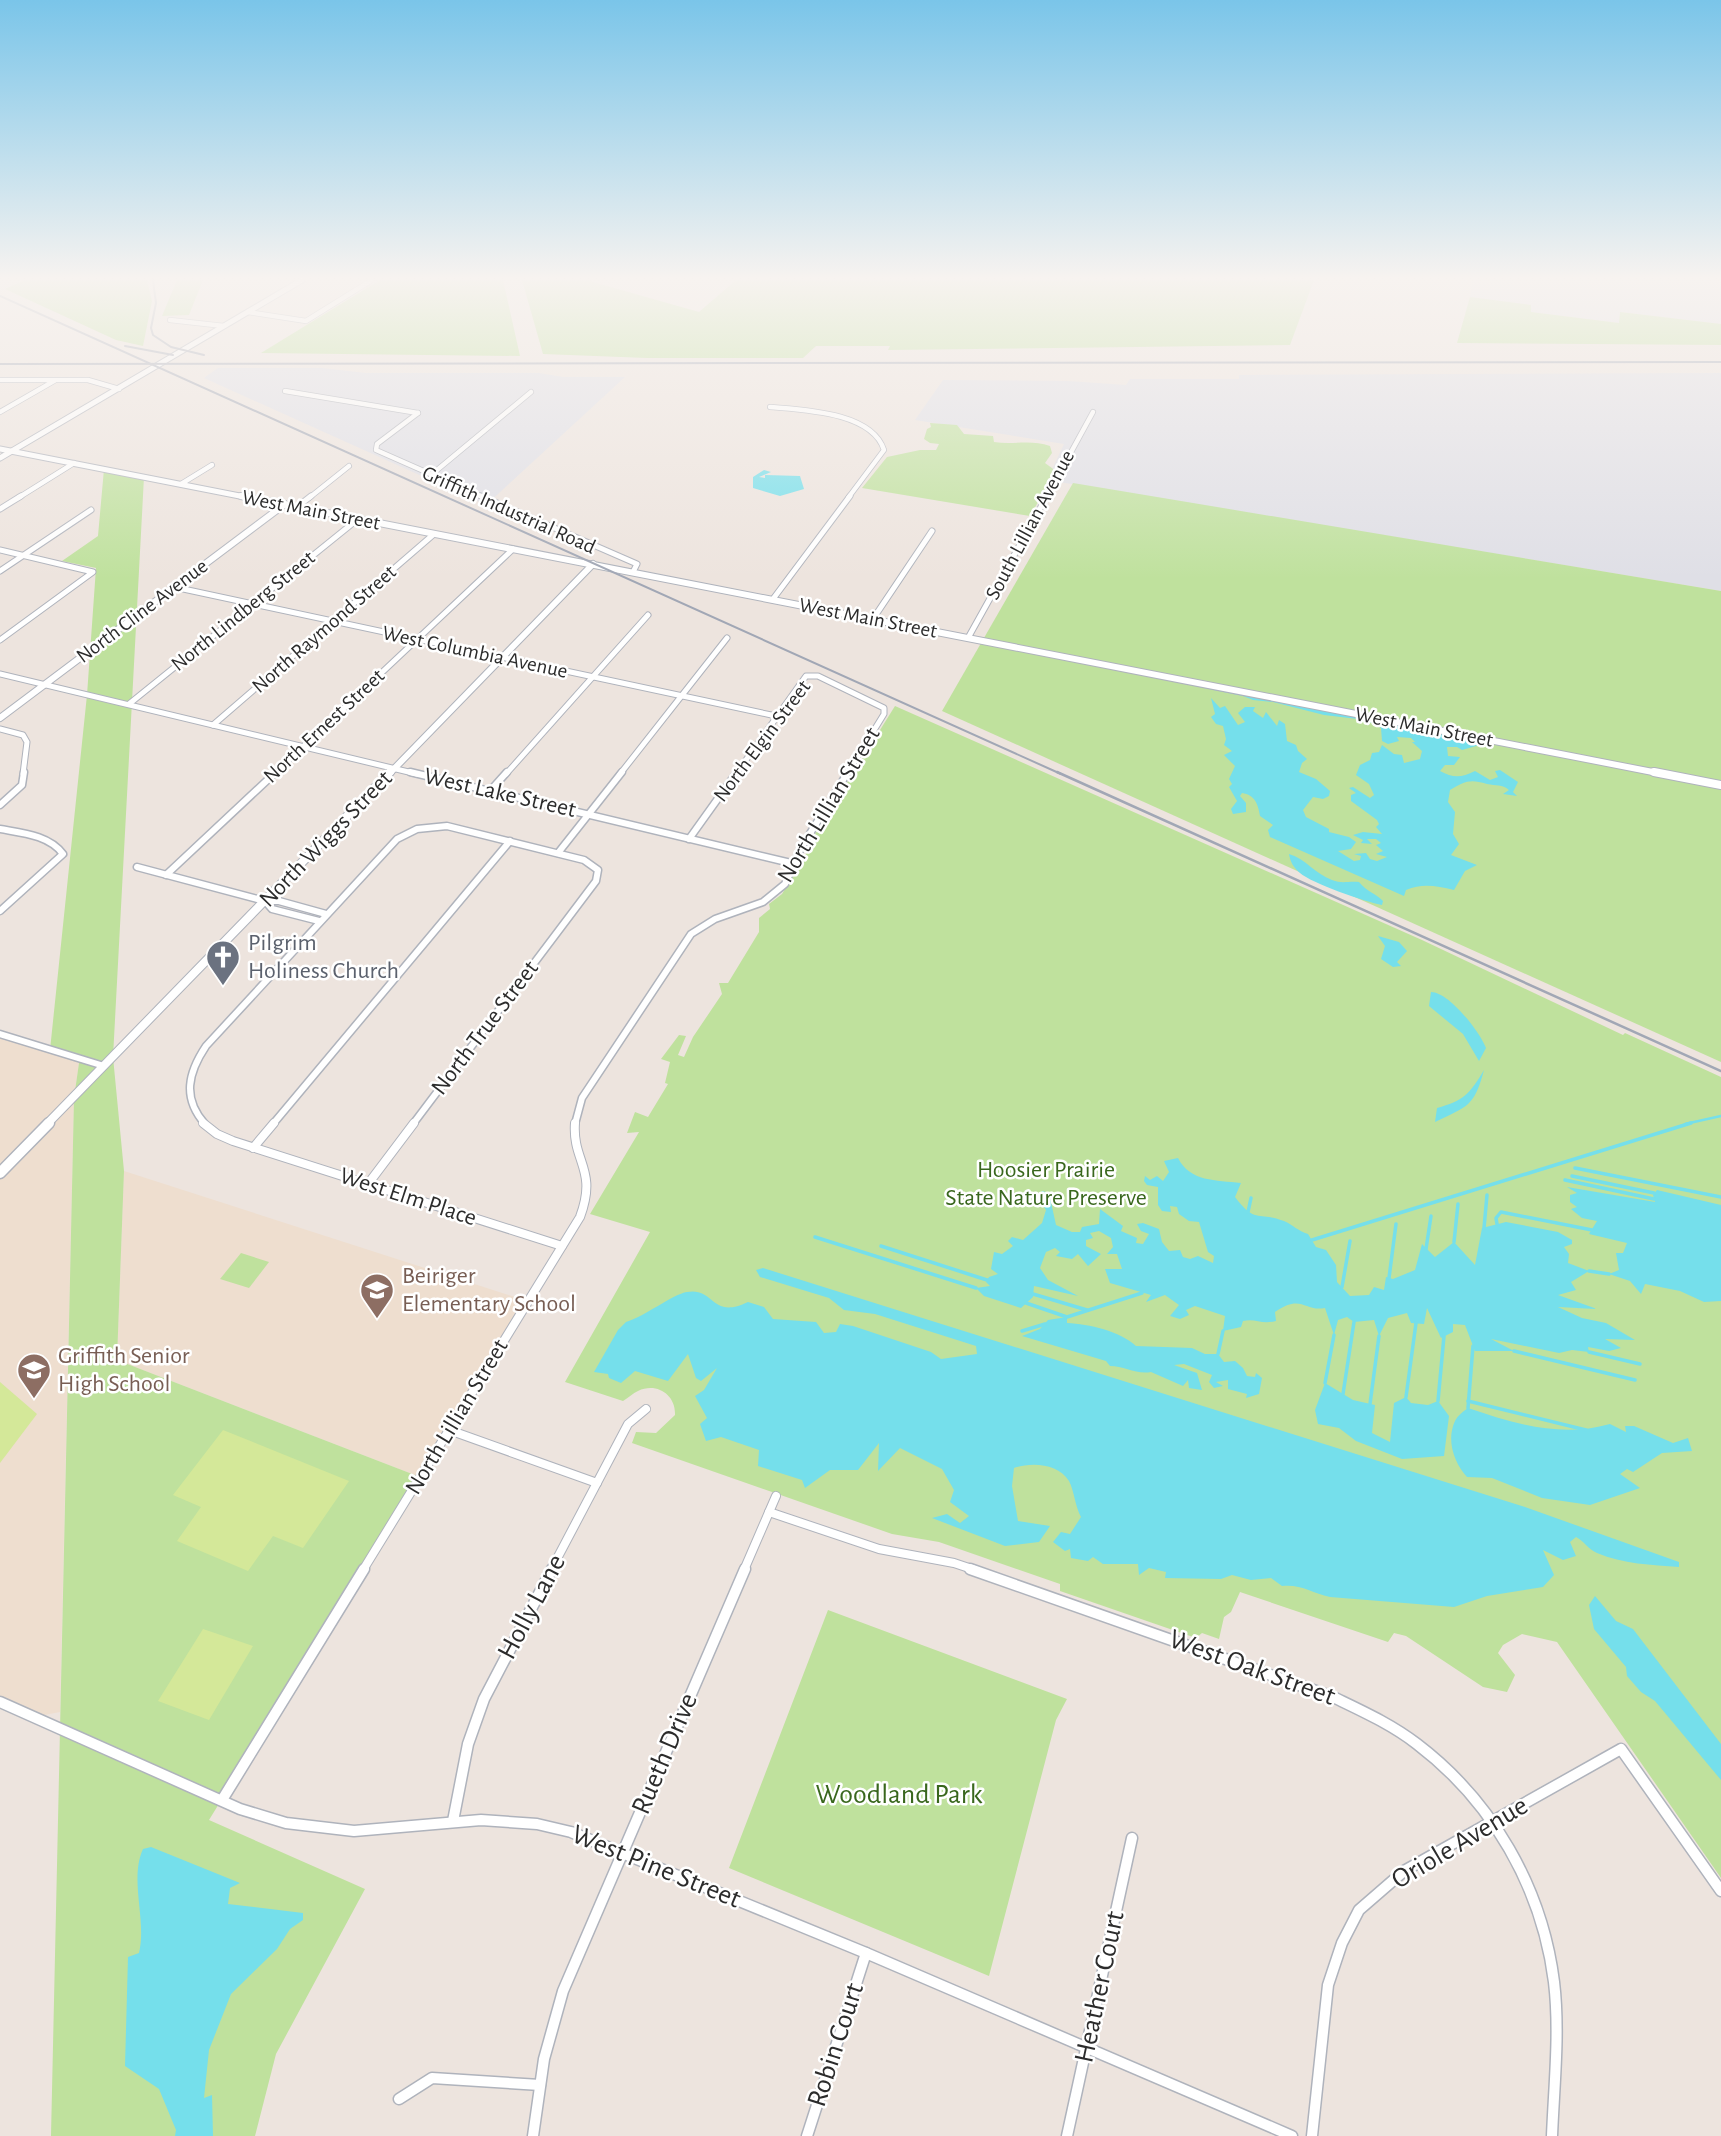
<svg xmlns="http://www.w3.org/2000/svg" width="1721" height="2136" viewBox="0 0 1721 2136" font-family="'Alegreya Sans',sans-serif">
  <rect width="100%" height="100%" fill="#ede4de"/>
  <g fill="#dfdfe6">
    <polygon points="1473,280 1721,280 1721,324 1621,312 1620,323 1530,312 1531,305 1470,297"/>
    <polygon points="218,368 322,368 366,373 539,373 563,377 625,377 486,505 204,378"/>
    <polygon points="1721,373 1721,591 1047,480 1064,444 915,420 943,380 1068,381 1126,385 1130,379 1239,379 1239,375"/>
  </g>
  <g fill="#eedecf">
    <polygon points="0,1034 80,1056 74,1098 60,1712 34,1717 0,1702"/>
    <polygon points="124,1171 527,1301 420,1477 117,1360"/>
  </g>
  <g fill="#bfe19d">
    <polygon points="25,280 147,280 152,301 143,346 116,340 5,289"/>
    <polygon points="177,280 203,280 189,315 162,316"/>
    <polygon points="380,280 503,280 520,356 261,353"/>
    <polygon points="522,280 586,280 699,312 736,280 1314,280 1290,345 888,350 890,346 816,346 803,358 647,358 543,354"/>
    <polygon points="1470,297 1531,305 1531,312 1619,323 1620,312 1721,324 1721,345 1457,343"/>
    <path d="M930,423L957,425L964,434L993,436L994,442C1014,445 1031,439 1050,446L1052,453L1045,463L1056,471L1030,516L862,488L887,457L920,450H936L939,444L930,443L924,439L927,429L931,427Z"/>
    <polygon points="104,469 144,477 113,1057 124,1171 117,1360 420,1477 209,1820 365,1889 276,2054 255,2136 51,2136 74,1098 80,1056 50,1050 87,695 96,568 62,561 98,536"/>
    <polygon points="1073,483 1721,591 1721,1062 942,711"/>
    <path d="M895,706L1422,940L1623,1035L1625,1033L1721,1077V1878L1557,1642L1522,1634L1503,1645L1498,1653L1515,1675L1507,1692L1483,1687L1406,1636L1394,1633L1388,1642L1240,1592L1231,1612L1224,1617L1219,1639L1202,1633L1196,1638L1060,1591V1584L939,1542L892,1534L632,1443L636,1432L656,1433L675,1415C676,1395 657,1382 638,1391C633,1393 628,1398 623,1401L565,1382L650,1232L590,1214L639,1132L627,1133L635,1112L648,1117L668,1084L665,1083L670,1062L661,1059L679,1035L686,1036L678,1055L684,1057L693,1037L722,994L719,983H728L759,932V918L770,909L769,904L782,894L815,839V834Z"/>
    <polygon points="241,1253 269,1262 249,1288 220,1279"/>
    <polygon points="828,1610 1067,1699 1056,1720 989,1976 729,1868"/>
  </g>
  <g fill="#d4e899">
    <polygon points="0,1382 37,1414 0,1463"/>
    <polygon points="223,1430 349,1481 303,1548 273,1536 248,1571 177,1541 201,1507 173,1495"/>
    <polygon points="203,1629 253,1646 209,1720 158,1701"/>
  </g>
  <g fill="#75dfeb">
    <polygon points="764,470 771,472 759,477 765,478 765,475 800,476 804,489 780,496 753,488 753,477"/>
    <path d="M1088,664L1599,764L1497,745L1483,744L1462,750L1457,747H1447L1448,756L1460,757L1454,765H1445L1440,771C1453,778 1461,778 1475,771L1490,780L1498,777L1495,771L1500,770L1518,782L1513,792L1517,796L1503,794L1509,790C1502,784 1496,786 1487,784C1470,779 1465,781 1450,790L1448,802L1455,812L1453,834L1459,844L1451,855L1477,865L1465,871L1454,890C1436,886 1423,883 1406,890L1404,896L1270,837L1268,830L1273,825L1260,816C1258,804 1255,795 1242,793L1240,796L1246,803V812L1233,814L1231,809L1237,801L1229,787L1232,784L1229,779L1235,766L1224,755L1232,751L1224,745L1226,739L1223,726L1216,724L1211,717L1215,714L1211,698L1220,708L1225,706L1238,725L1245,722L1238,713L1245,707H1255L1253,711L1263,718L1266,712L1277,726L1279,720L1285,724L1287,741L1296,745L1298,751L1307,759L1302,763L1299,772L1316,779L1330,791L1329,796L1323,799L1313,797L1303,810L1306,817L1329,829V832L1349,837L1356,842L1351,849L1338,851L1354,861L1360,860L1361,856L1354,854L1366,853L1370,859L1377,861L1387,857L1376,854L1383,851L1376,845L1381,843L1376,839H1367L1372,844L1361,843L1363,840L1353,835L1363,832L1382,834L1376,827L1379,824L1377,820L1351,801V795L1356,793L1349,788L1353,787L1370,798L1374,795L1369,784L1356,775L1360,765L1370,760L1372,753L1379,752L1382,745L1394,754L1402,755L1404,763L1420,759L1422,751L1412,742H1415L1411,738L1397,737L1399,741L1388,744L1382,741L1381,728L1366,720L1324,715L1273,702L1253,700L1243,696Z"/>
    <path d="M1289,854C1306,859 1315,874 1332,880C1342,884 1348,881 1359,882C1367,892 1375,893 1383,901L1382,905C1366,902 1311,883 1300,873C1293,867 1290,861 1289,854Z"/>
    <polygon points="1378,936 1399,942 1407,951 1397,962 1401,966 1393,967 1381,959 1385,946"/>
    <path d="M1431,992C1449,992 1480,1032 1486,1048L1479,1061L1463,1034L1429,1006Z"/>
    <path d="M1484,1070C1474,1107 1468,1106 1435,1122L1437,1108C1463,1101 1470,1094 1484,1070Z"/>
    <path d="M1178,1158C1190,1182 1216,1180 1241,1183L1235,1197C1256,1225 1259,1211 1284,1221C1293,1225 1298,1231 1308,1234L1316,1247L1326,1250L1336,1265L1337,1282L1350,1296L1369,1295L1374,1287L1384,1290L1386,1277L1393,1279L1415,1270L1422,1244L1435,1257L1454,1242L1475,1265L1482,1228L1506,1222L1558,1232L1572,1240V1244L1564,1247L1569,1254L1568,1263L1589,1271L1571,1282L1576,1290L1558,1295L1597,1309L1558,1307L1582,1318L1606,1323L1635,1340L1605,1339L1621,1348L1609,1351L1588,1347L1589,1352L1572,1350L1559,1353L1491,1339L1514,1351H1475L1465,1325L1453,1324V1332L1441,1338L1427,1308L1424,1324L1411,1323L1407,1313L1388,1318L1379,1336L1374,1320L1354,1322L1347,1317L1338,1320L1334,1335L1325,1308C1304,1312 1302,1293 1275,1312L1276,1321C1261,1325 1256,1318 1243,1321L1241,1327L1223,1331L1225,1316L1195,1306L1186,1310L1189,1315L1180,1319L1170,1316L1179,1305L1165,1295L1146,1302L1151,1295L1110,1283L1105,1269H1122L1117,1254H1107L1113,1247L1111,1238L1099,1231L1090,1233L1093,1238L1086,1240V1246L1101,1254L1088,1266L1078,1254L1072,1259L1056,1256L1060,1252L1055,1248L1046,1252L1040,1268L1048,1280L1078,1296L1034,1286L1033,1297L1021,1308L984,1296L976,1288L990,1286L986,1282L989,1277L998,1274L991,1269L994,1252L1002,1254L1013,1246L1008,1241L1012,1237L1023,1240L1042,1223L1046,1210L1039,1199L1042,1191L1049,1193L1056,1225L1072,1232H1080L1082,1227L1099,1224L1100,1209L1123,1226L1121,1231L1137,1238L1136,1243L1143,1244L1149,1234L1141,1231L1137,1224L1143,1223L1159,1229L1162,1242L1169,1251L1180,1250L1183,1257L1190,1259L1198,1256L1213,1263L1214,1256L1208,1252L1199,1222L1189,1221L1179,1214L1177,1207L1170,1206L1171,1212L1162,1211L1158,1205V1187L1147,1185L1144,1181L1145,1176L1150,1180L1157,1176L1163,1181L1169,1172L1164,1161Z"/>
    <polygon points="1567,1187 1655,1202 1653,1195 1657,1190 1721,1205 1721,1301 1704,1302 1680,1291 1645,1284 1641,1294 1630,1281 1609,1274 1619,1270 1616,1253 1623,1253 1627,1243 1589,1234 1597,1221 1582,1218 1571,1209 1577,1207 1570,1202 1570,1195 1577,1193"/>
    <path d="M763,1268L1525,1507L1679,1562V1567C1652,1565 1623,1564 1597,1553C1589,1550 1584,1541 1576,1537L1570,1542L1576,1556L1563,1560L1543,1550L1554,1575L1543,1587L1487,1596L1454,1607L1330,1597C1312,1593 1301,1584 1282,1586L1271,1578L1251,1580L1232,1575L1221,1579L1165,1578L1166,1572L1149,1568L1139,1575L1138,1564H1103L1093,1557L1088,1561L1071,1558L1070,1549L1065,1551L1053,1542L1061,1532L1070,1534L1081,1517C1075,1506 1074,1490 1069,1481C1058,1463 1031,1462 1014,1468L1012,1486L1018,1521L1050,1526L1039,1542L1005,1546L932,1518L947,1514L960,1523L969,1516L950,1502L954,1490L942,1469L900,1448L878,1471L879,1443L858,1470H830L805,1488L802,1480L758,1466L759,1450L721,1437L706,1441L700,1424L707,1418L695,1396L704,1390L717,1368L701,1381L696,1378L688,1354L668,1381L635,1371L621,1383L609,1378L608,1374L594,1372L618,1330L626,1322C644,1317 673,1294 687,1292C715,1287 711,1320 748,1302L764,1307L773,1319L816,1322L824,1333L836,1332L840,1324L853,1326L931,1352L941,1359L977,1354L976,1346L875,1314L844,1310L829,1298L760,1277L756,1270Z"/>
    <path d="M1067,1317V1323C1089,1324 1120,1331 1136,1346L1192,1348L1205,1354H1218L1224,1362L1235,1361L1243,1368L1247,1376L1255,1377L1256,1373L1262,1378L1259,1394L1246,1398L1247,1394L1228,1389V1380L1216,1382L1223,1386L1214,1388L1209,1382L1212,1375L1184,1364L1174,1365L1197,1373L1202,1390L1189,1388L1188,1380L1183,1386L1151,1372C1137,1375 1124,1366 1110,1366L1106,1361L1022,1336L1040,1329L1048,1320Z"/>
    <polygon points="1325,1383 1353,1400 1375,1405 1372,1433 1390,1442 1394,1403 1406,1397 1411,1403 1428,1405 1438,1401 1449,1416 1444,1456 1402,1459 1356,1441 1339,1428 1318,1424 1315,1410"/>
    <path d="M1468,1408C1515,1424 1561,1438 1610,1424L1626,1432L1625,1426H1634L1673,1443L1688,1438L1692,1451L1662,1453L1633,1472L1627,1469L1620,1474L1640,1488L1590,1505L1542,1498L1492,1478L1467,1477C1454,1463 1446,1440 1455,1421C1457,1416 1464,1411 1468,1408Z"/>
    <polygon points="1595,1596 1616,1621 1633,1629 1721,1744 1721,1780 1655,1701 1641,1692 1627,1676 1626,1667 1594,1629 1589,1605"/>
    <path d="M151,1847L240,1883L230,1888L228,1904L303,1913V1920L290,1929L277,1949L231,1994L209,2050L204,2098L212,2095L213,2136H175L176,2130L159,2089L125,2066L128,1957L139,1953C147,1920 129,1880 143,1849Z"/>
  </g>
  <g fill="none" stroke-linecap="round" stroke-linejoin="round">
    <polyline stroke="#75dfeb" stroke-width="2.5" points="1685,1124 1721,1116"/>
    <g stroke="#75dfeb" stroke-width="3.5">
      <polyline points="1575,1168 1721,1197"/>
      <polyline points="1572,1176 1654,1193"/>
      <polyline points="1565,1180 1654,1199"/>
      <polyline points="1248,1212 1251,1198"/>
      <polyline points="1497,1224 1496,1218 1501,1212 1592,1230"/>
      <polyline points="1484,1228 1487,1195"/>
      <polyline points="815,1237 976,1288"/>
      <polyline points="1312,1240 1691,1123"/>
      <polyline points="1454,1242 1458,1204"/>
      <polyline points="881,1246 987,1280"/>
      <polyline points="1426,1249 1431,1216"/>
      <polyline points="1589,1271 1609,1274"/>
      <polyline points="1389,1278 1396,1224"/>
      <polyline points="1342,1287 1350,1241"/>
      <polyline points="1033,1294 1087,1310"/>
      <polyline points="1026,1303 1067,1317 1142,1293"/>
      <polyline points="1022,1331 1045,1324"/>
      <polyline points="1514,1351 1635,1380"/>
      <polyline points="1589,1352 1640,1364"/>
      <polyline points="1218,1354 1223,1331"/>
      <polyline points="1325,1383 1334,1335"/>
      <polyline points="1343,1394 1354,1322"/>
      <polyline points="1406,1397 1416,1323"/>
      <polyline points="1438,1401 1444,1336"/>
      <polyline points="1468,1401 1586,1430"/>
      <polyline points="1370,1404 1379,1336"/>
      <polyline points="1468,1408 1473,1346"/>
    </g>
    <g stroke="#afb3bc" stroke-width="6">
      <g id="minor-far4">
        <polyline points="248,312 306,321 372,280"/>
        <polyline points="170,320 224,326"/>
        <polyline points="0,380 88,380 119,389"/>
        <polyline points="285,391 418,413"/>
        <path d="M770,407C804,410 872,412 884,450L848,498"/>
        <polyline points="0,412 54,381"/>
        <polyline points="418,413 377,444 376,450 485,498"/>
        <polyline points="431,475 531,392"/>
        <polyline points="181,484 212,465"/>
        <polyline points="18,498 74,463"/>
        <polyline points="309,498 349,466"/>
        <polyline points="1046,498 1093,412"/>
      </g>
    </g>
    <g stroke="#afb3bc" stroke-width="7">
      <g id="minor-far3">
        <polyline points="481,496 637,564 633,572"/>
        <polyline points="297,507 311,496"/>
        <polyline points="0,509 21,496"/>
        <polyline points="0,550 93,572 0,640"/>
        <polyline points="0,571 91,510"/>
        <polyline points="174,587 776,716"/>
        <polyline points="773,599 850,496"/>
        <polyline points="873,619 932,531"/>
        <polyline points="968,638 1047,496"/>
        <polyline points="0,674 417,774"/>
        <polyline points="129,704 358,519"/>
        <polyline points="213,725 434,534"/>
        <polyline points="0,729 23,735 27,742 23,774"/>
        <polyline points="274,774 513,549"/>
        <polyline points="506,774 648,615"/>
        <polyline points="620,774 727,638"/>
        <polyline points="736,774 806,676 818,676 884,708 884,714 847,774"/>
      </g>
    </g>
    <g stroke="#afb3bc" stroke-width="9">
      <g id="minor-far2">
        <polyline points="410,772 795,864"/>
        <polyline points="490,791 507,772"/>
        <polyline points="0,805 22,785 24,772"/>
        <path d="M0,829C22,833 49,835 63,854L0,911"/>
        <polyline points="689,839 737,772"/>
        <polyline points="558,853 622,772"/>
        <polyline points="137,867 265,901 279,901 326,914"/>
        <polyline points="166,875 276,772"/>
        <polyline points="265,901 272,909 319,921"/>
        <polyline points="0,1034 104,1066"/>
        <path d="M205,1124C182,1098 188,1073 206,1046L397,839L417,829L447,826L584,860L598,870L596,881L413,1124"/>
        <polyline points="273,1124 510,841"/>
        <polyline points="575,1124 582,1098 691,934 715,919 763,902 785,884 801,848 848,772"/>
      </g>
    </g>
    <g stroke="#afb3bc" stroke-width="10">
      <g id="minor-far1">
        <polyline points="203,1123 217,1134 233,1141 562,1246"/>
        <polyline points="253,1148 274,1123"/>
        <polyline points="368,1184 414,1123"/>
        <polyline points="449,1430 597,1483"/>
        <polyline points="769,1512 879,1549 954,1563 975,1570"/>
        <path d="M363,1570L580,1217C598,1169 572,1162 575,1123"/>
        <polyline points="551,1570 628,1424 646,1409"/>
        <polyline points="744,1570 776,1496"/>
      </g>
    </g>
    <g stroke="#afb3bc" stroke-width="13">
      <g id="minor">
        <path d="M970,1569L1333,1697C1362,1711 1391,1724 1417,1744C1492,1801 1542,1887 1554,1982C1560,2032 1554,2085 1552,2136"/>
        <polyline points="0,1702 240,1809 286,1823 354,1831 481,1820 537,1824 571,1832 866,1953 1292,2136"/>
        <polyline points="222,1800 364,1569"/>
        <polyline points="453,1821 468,1744 484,1699 552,1569"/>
        <polyline points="399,2099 432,2078 540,2085"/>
        <polyline points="533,2136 544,2059 563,1991 745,1569"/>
        <polyline points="807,2136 866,1953"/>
        <polyline points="1067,2136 1132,1838"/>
        <polyline points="1312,2136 1328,1985 1342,1943 1359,1910 1404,1871 1621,1749 1721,1891"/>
      </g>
    </g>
    <g stroke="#afb3bc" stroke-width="7">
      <g id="tertiary-far3">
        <polyline points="0,449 250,498"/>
        <polyline points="0,458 302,280"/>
      </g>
    </g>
    <g stroke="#afb3bc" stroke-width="8">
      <g id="tertiary-far2">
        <polyline points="241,496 1663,774"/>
        <polyline points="0,718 285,504"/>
        <polyline points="389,774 593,564"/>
      </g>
    </g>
    <g stroke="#afb3bc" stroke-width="10">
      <g id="tertiary-far1">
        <polyline points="1654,772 1721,785"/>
        <polyline points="47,1124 390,772"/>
      </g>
    </g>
    <g stroke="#afb3bc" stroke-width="13">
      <polyline id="tertiary" points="0,1173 49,1123"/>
    </g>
    <use href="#minor-far4" stroke="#fff" stroke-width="4.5"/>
    <use href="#minor-far3" stroke="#fff" stroke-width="5"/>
    <use href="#minor-far2" stroke="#fff" stroke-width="6"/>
    <use href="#minor-far1" stroke="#fff" stroke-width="8"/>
    <use href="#minor" stroke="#fff" stroke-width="10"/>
    <use href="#tertiary-far3" stroke="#fff" stroke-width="5"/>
    <use href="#tertiary-far2" stroke="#fff" stroke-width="6"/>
    <use href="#tertiary-far1" stroke="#fff" stroke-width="8"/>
    <use href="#tertiary" stroke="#fff" stroke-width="10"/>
    <g stroke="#a1a7b5" stroke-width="2">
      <polyline points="153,280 156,303 151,328 153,335 171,347 204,355"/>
      <polyline points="0,296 1061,774"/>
      <polyline points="125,346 173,355"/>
      <polyline points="0,364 1721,362"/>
    </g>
    <polyline stroke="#a1a7b5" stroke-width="2.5" points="1057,772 1721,1071"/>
  </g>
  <linearGradient id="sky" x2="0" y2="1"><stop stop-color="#7ac5e9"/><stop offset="0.48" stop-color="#f7f3f0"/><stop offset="1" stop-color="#f7f3f0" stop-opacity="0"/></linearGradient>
  <rect width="1721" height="579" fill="url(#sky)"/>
  <defs>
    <g id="church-pin" transform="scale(1.75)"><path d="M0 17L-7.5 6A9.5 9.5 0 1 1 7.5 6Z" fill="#6b7280" stroke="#fff"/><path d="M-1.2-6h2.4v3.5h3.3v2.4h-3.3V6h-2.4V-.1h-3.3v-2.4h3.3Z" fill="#fff"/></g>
    <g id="school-pin" transform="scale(1.75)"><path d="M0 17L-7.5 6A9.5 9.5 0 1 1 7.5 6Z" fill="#8d6e63" stroke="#fff"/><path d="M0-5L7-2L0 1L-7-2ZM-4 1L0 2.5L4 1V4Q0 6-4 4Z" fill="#fff"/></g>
  </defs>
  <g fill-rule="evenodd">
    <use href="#church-pin" x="223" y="957"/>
    <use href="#school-pin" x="377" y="1290"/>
    <use href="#school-pin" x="34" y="1370"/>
  </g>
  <g text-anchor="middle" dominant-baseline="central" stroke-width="5" stroke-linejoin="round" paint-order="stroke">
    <g font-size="21" fill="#2c2c2c" stroke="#fff">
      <text transform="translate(311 510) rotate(11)">West Main Street</text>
      <text transform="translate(509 510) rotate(24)">Griffith Industrial Road</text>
      <text transform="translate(1030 525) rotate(-62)">South Lillian Avenue</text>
      <text transform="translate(142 611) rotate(-37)">North Cline Avenue</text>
      <text transform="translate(243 611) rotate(-39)">North Lindberg Street</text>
      <text transform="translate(868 618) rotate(11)">West Main Street</text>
      <text transform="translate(324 629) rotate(-41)">North Raymond Street</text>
      <text transform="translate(475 652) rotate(12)">West Columbia Avenue</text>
      <text transform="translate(324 726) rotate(-43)">North Ernest Street</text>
      <text transform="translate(1424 727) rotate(11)">West Main Street</text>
      <text transform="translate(762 741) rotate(-53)">North Elgin Street</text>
    </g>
    <g font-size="24" fill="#2c2c2c" stroke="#fff">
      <text transform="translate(500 793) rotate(13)">West Lake Street</text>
      <text transform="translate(829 805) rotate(-59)">North Lillian Street</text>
      <text transform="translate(326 839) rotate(-46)">North Wiggs Street</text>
      <text transform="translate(485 1028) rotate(-53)">North True Street</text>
      <text transform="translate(408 1197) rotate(18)">West Elm Place</text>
      <text transform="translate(457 1417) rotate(-59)">North Lillian Street</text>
    </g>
    <g font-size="24" fill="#5b616d" stroke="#fff" text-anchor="start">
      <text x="248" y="943">Pilgrim<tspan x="248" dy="28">Holiness Church</tspan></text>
    </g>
    <g font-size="24" fill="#39671d" stroke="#fff">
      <text x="1046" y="1170">Hoosier Prairie<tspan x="1046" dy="28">State Nature Preserve</tspan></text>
    </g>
    <g font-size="24" fill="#785e54" stroke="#fff" text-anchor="start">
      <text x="402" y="1276">Beiriger<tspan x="402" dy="28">Elementary School</tspan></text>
      <text x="58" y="1356">Griffith Senior<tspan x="58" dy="28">High School</tspan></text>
    </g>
    <g font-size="28" fill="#2c2c2c" stroke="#fff">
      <text transform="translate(532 1607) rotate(-62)">Holly Lane</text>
      <text transform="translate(1252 1668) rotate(20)">West Oak Street</text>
      <text transform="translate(665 1754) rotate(-67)">Rueth Drive</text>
      <text transform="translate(1460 1843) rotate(-31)">Oriole Avenue</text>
      <text transform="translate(656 1867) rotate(22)">West Pine Street</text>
      <text transform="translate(1100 1987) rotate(-78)">Heather Court</text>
      <text transform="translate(836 2045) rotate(-72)">Robin Court</text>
    </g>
    <g font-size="28" fill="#39671d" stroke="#fff">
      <text x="899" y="1795">Woodland Park</text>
    </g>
  </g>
</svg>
